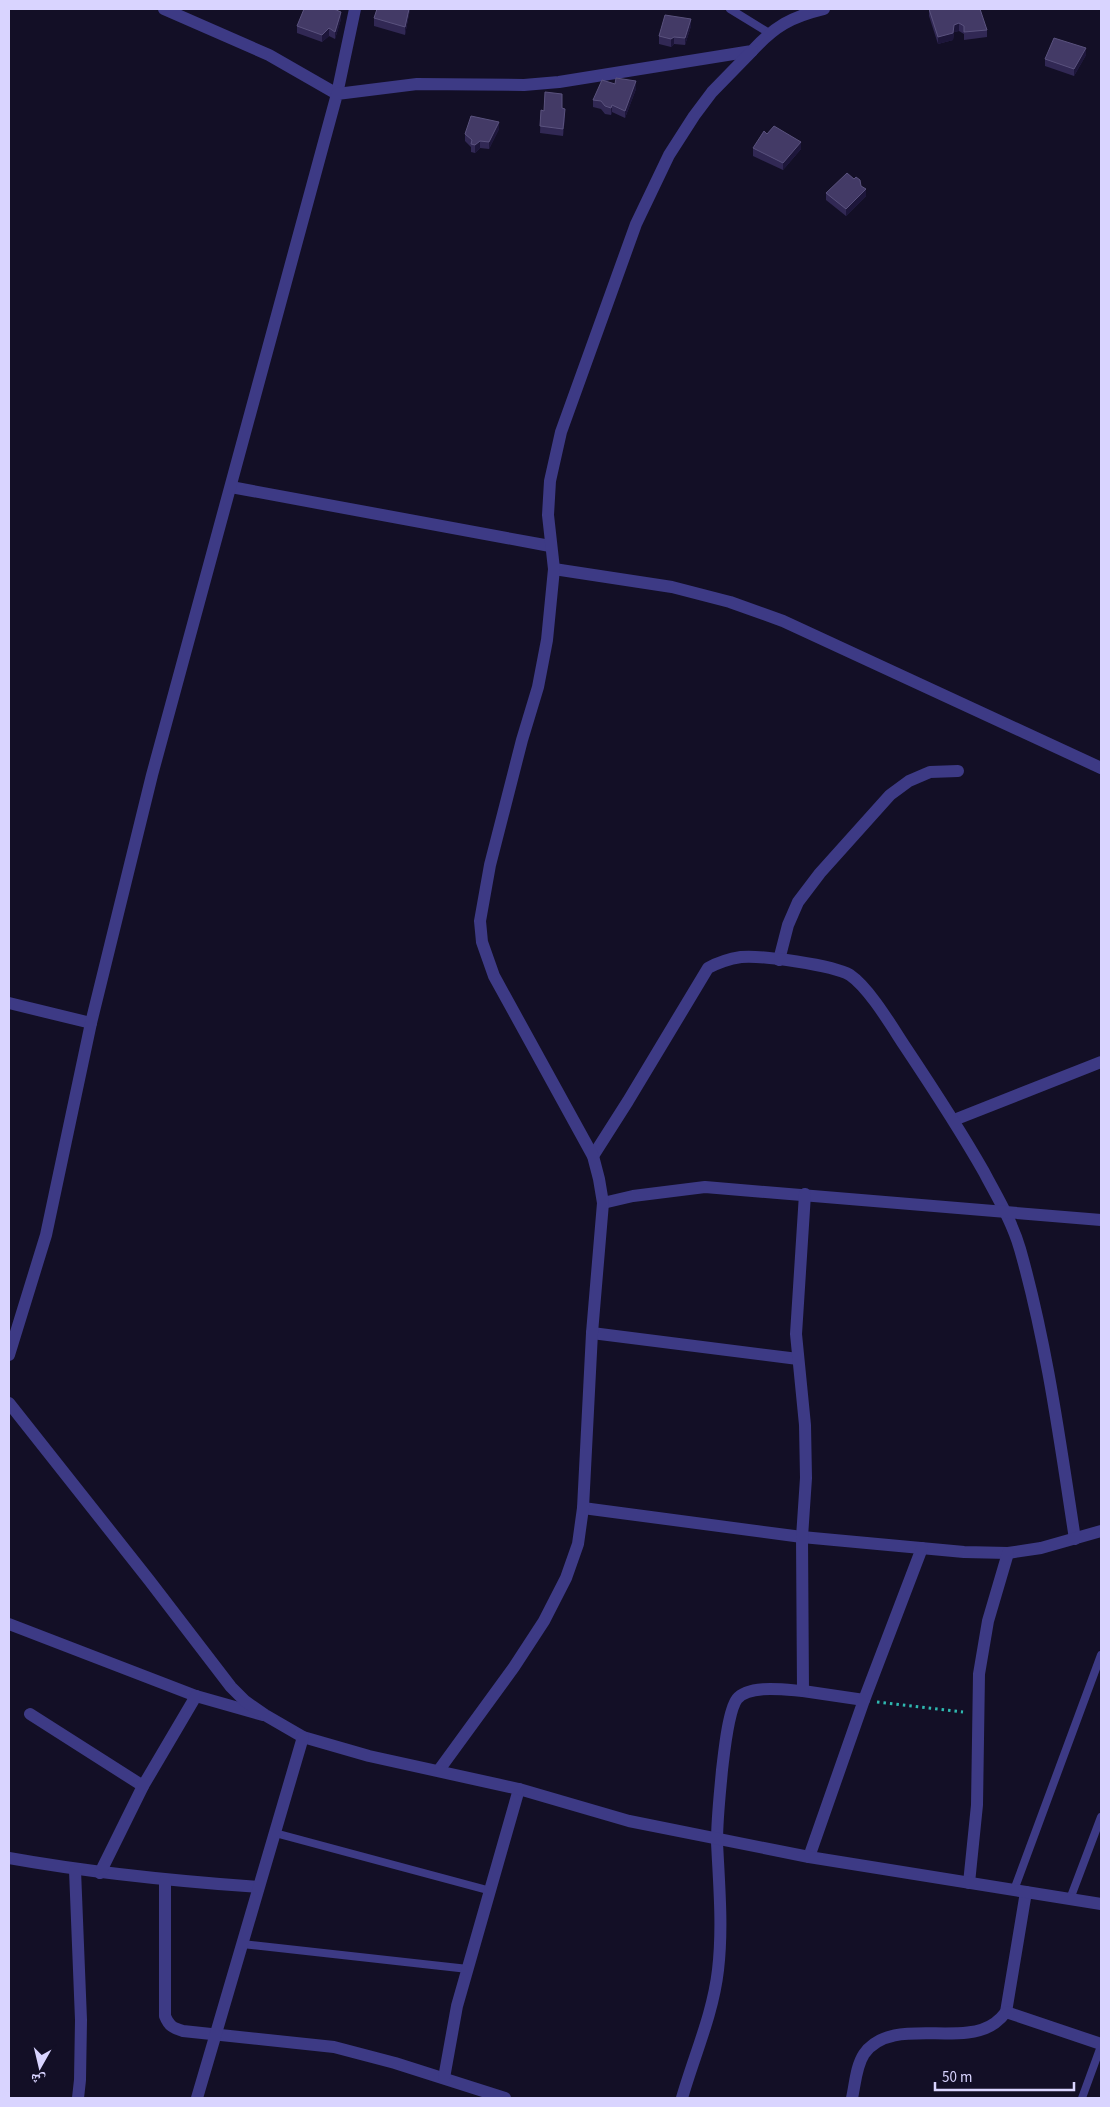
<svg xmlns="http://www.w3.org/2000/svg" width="1110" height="2107" viewBox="0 0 1110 2107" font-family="'Source Sans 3','Noto Naskh Arabic',sans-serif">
  <rect width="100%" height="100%" fill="#130f26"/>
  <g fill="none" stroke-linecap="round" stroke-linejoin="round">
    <polyline stroke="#2fb8b0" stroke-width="3" stroke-dasharray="2.5 4" stroke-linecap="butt" points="877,1702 963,1712"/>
    <g stroke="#3d3a85" stroke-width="8">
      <polyline points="730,9 769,33"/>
      <polyline points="275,1833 491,1891"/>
      <polyline points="1014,1890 1101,1655"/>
      <polyline points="1070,1899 1101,1817"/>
      <polyline points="242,1944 468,1969"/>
      <polyline points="1082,2098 1101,2046"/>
    </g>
    <g stroke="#3d3a85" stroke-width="12">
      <polyline points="164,9 269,55 337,94 355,9"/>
      <polyline points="231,487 550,546"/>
      <polyline points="554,569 672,587 730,602 783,621 1101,768"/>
      <polyline points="779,960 788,925 798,902 820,873 890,795 909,781 930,772 958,771"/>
      <polyline points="9,1003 91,1023"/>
      <polyline points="954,1120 1101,1062"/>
      <path d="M593,1156L628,1101L708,968C719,962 728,959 741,957C761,955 833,965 850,975C869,988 891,1025 904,1045C932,1087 959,1128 984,1172C997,1197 1012,1221 1020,1249C1047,1344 1060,1442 1075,1539"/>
      <polyline points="603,1203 633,1196 705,1187 1101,1220"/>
      <polyline points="592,1333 798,1359"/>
      <path d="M9,1355L46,1235L91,1023L152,775L337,94L417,84L524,85L559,82L752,51C775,26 791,17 824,9"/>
      <polyline points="583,1508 802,1537 964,1552 1008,1553 1041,1548 1101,1531"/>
      <polyline points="9,1624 196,1696 263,1715"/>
      <polyline points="803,1691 864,1700"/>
      <polyline points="30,1714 143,1786"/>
      <polyline points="439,1770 514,1667 544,1621 566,1578 578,1544 583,1508 592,1333 603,1203 599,1179 593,1156 494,976 482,942 480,921 490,865 522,740 538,687 547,640 554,569 548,515 550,481 561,432 636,224 669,155 694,116 712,92 752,51"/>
      <polyline points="809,1857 864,1700 922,1548"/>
      <path d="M9,1858C92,1873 174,1881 258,1887"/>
      <polyline points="75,1870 81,2020 80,2080 78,2098"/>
      <polyline points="100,1873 143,1786 196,1696"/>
      <path d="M165,1881V2016C169,2026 173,2028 183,2031L334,2047L395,2063L505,2098"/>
      <polyline points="969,1883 977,1805 979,1674 988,1621 1008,1553"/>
      <polyline points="1006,2012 1026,1892"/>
      <polyline points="444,2078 457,2006 519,1789"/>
      <path d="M682,2098C694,2056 713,2014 718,1970C723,1927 719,1885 717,1842C717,1818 720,1793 722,1770C724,1754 728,1711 737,1699C749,1684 787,1690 803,1691L802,1537L806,1478L805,1425L796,1334L805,1194"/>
      <path d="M852,2098C855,2085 856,2066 864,2054C891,2015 961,2048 995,2023C999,2020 1003,2016 1006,2012L1101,2044"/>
    </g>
    <g stroke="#3d3a85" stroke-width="12">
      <polyline points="9,1403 149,1580 231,1687 245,1701 265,1715 303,1737 369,1756 519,1789 629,1821 809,1857 1101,1904"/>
      <polyline points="197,2098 303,1737"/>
    </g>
  </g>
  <g fill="#312854">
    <polygon points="377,9 410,9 405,35 374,26 374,18"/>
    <polygon points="929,9 987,30 987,37 964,40 964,34 959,31 954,32 953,40 938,44 929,16"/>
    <polygon points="341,19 335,39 329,36 322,42 297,33 297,26"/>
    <polygon points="691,26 685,45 674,44 671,47 659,44 659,36"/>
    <polygon points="1086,55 1074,76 1045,66 1045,59"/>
    <polygon points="615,84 636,89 625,118 612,112 611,115 605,114 601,109 593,107 593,100"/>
    <polygon points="562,108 565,117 563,136 540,133 541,110 544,111"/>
    <polygon points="499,129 489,149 480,148 475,153 471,152 471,147 465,141 465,134"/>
    <polygon points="767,134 801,149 783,170 753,156 753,148"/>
    <polygon points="826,193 866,196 846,216 826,200"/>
  </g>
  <g fill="#1d163a">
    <polygon points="409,9 410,9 405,35 405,27"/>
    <polygon points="341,12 341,19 335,39 335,32"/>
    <polygon points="691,19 691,26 685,45 685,38"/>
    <polygon points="959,23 959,31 954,32 953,40 938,44 938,37 954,25"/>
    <polygon points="329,28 329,36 322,42 322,35"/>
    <polygon points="674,37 674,44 671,47 671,39"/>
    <polygon points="1086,48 1086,55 1074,76 1074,69"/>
    <polygon points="636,81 636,89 625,118 625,111"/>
    <polygon points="612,105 612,112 611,115 611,108"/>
    <polygon points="565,109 565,117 563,136 563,129"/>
    <polygon points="499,122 499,129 489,149 489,142"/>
    <polygon points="480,141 480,148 475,153 475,145"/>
    <polygon points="801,142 801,149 783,170 783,163"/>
    <polygon points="866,189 866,196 846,216 846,209"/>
  </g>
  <g fill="#433a66" stroke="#5a527e">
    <polygon points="304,9 334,9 341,12 335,32 329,28 322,35 297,26"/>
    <polygon points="377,9 409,9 405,27 374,18"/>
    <polygon points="929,9 980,9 987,30 964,32 964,26 959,23 954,25 953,33 938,37"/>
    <polygon points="665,15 691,19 685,38 674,37 671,39 659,36"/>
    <polygon points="1054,38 1086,48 1074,69 1045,59"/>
    <polygon points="616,78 636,81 625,111 612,105 611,108 605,106 601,101 593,100 602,80 615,84"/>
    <polygon points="545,92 562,94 562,108 565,109 563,129 540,126 541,110 544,111"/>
    <polygon points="471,116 499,122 489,142 480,141 475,145 471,144 472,140 465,134"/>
    <polygon points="774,126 801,142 783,163 753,148 764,131 767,134"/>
    <polygon points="847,173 854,179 856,177 860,180 861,186 866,189 846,209 826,193"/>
  </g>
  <rect width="1110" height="2107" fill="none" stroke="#d9d4ff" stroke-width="20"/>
  <g transform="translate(40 2067) rotate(188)" stroke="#130f26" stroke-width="4" paint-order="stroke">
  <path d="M0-4L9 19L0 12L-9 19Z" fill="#d9d4ff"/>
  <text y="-8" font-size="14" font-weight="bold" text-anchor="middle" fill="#d9d4ff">ش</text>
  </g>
  <path d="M935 2082v8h139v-8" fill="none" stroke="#d9d4ff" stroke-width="2.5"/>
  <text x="942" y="2082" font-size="15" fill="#d9d4ff" stroke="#130f26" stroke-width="4" paint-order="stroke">50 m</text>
</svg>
